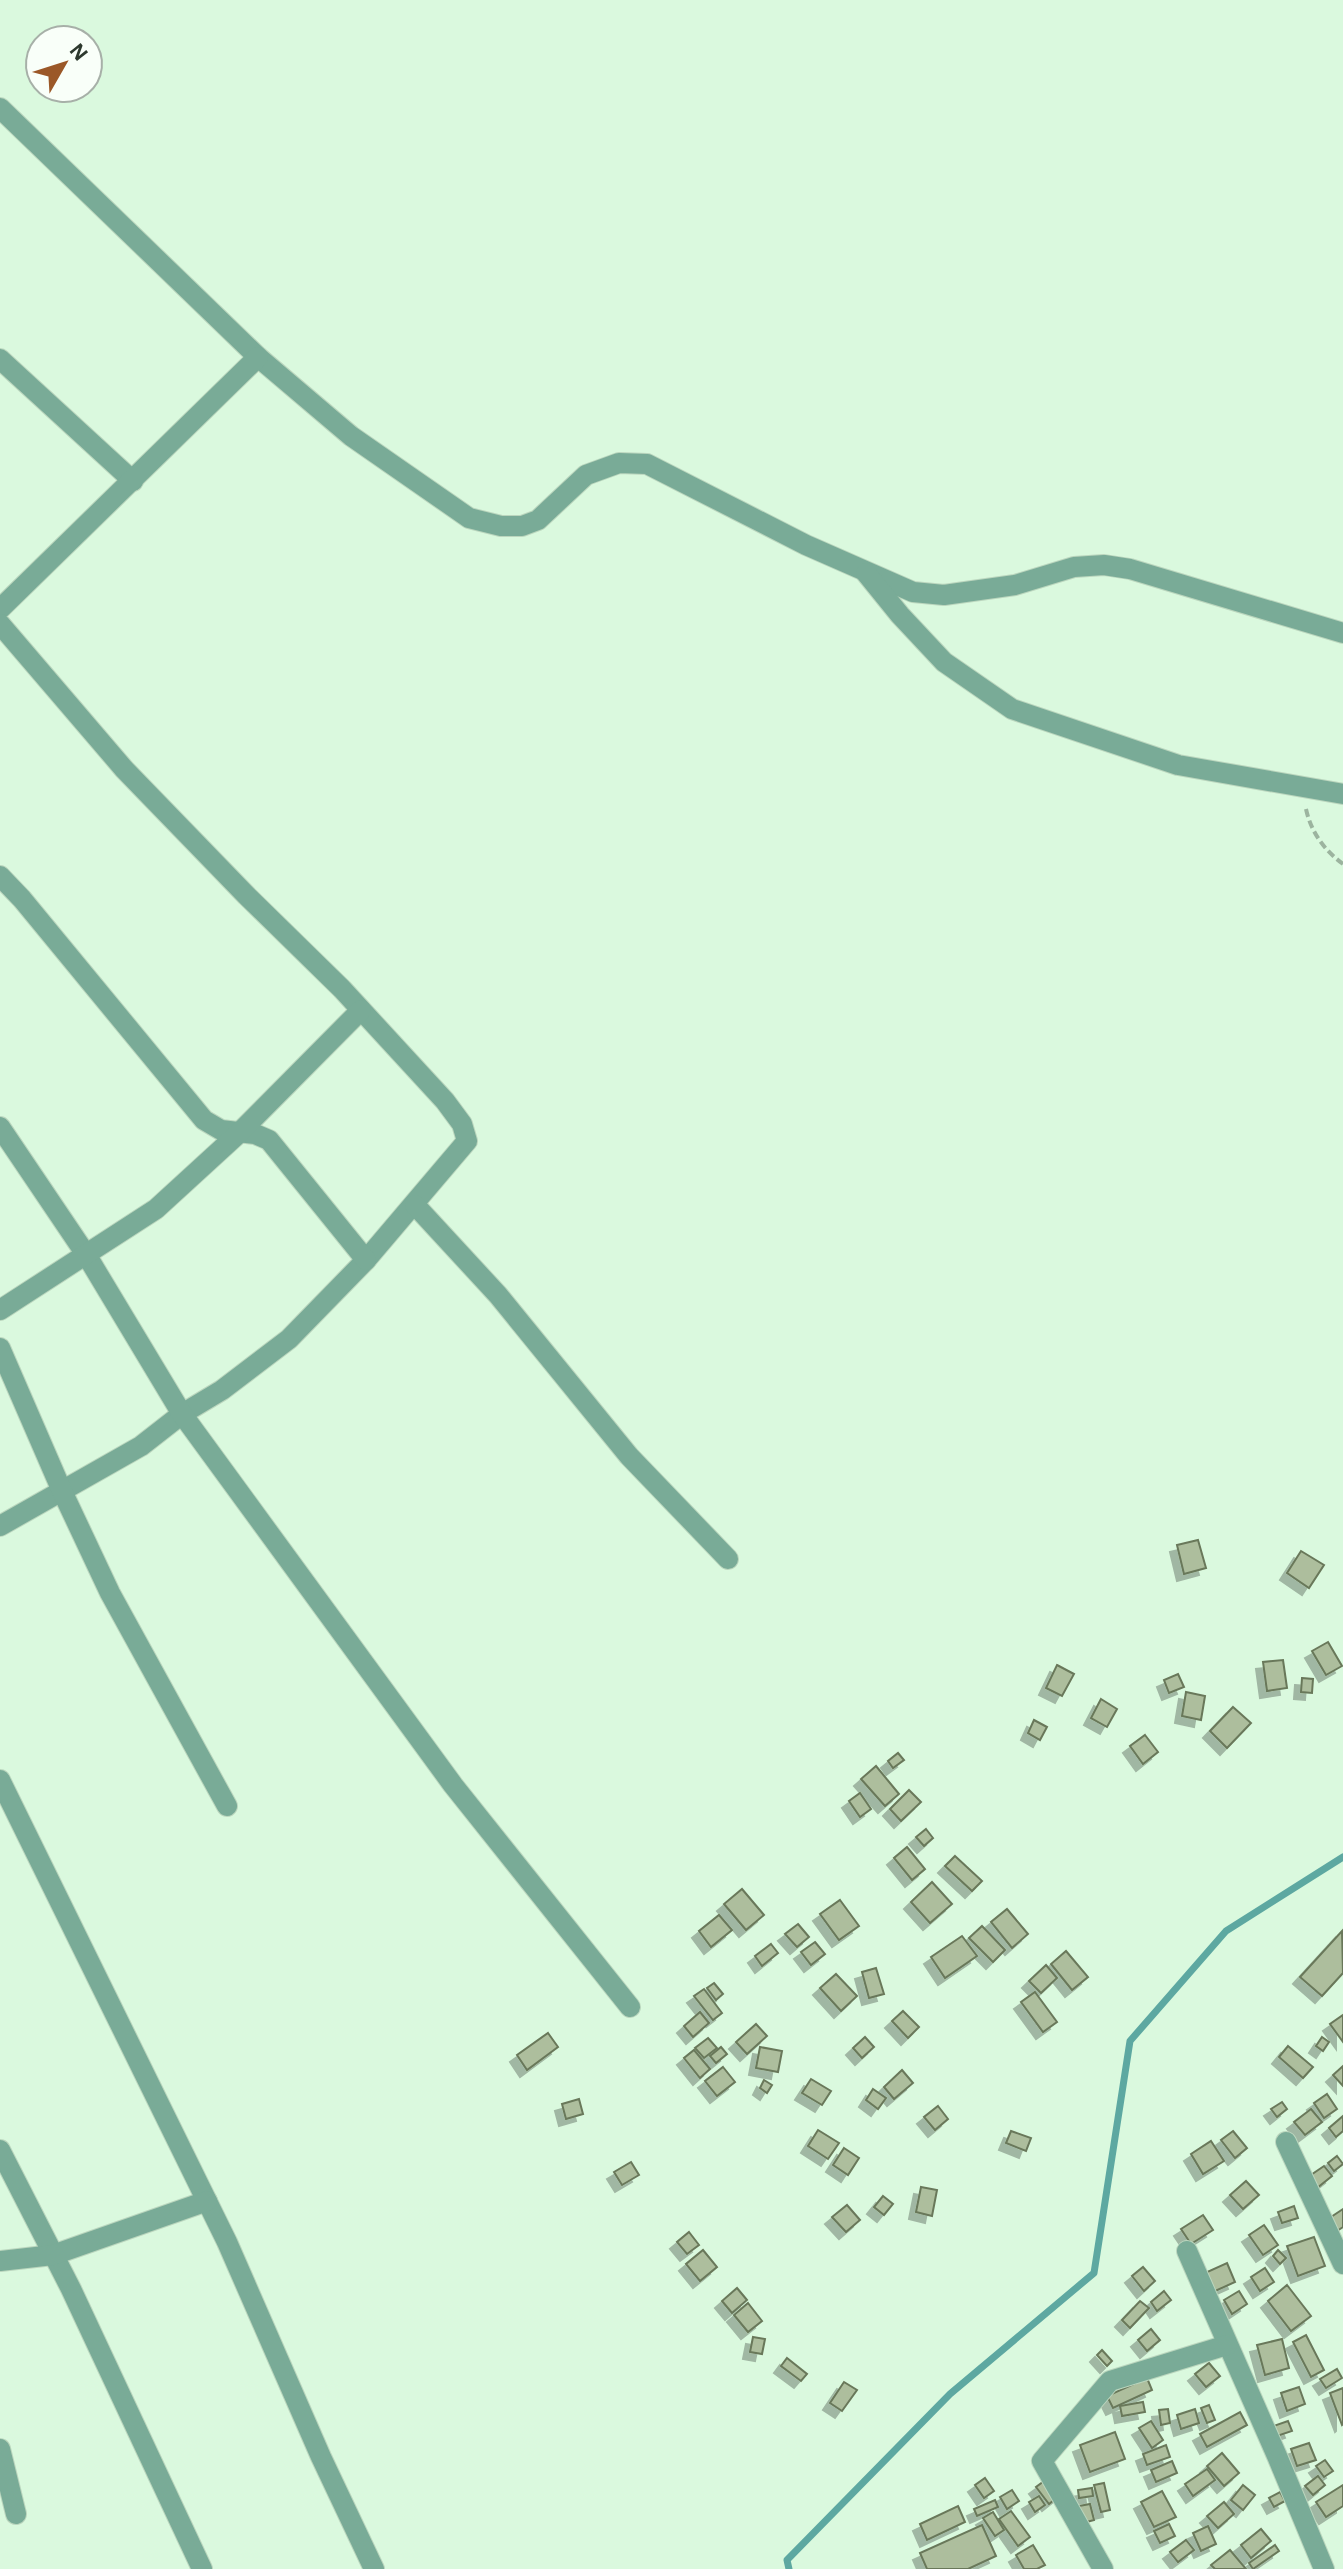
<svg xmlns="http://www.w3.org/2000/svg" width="1343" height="2569" viewBox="0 0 1343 2569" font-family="'Alegreya Sans',sans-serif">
  <defs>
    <filter id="shadow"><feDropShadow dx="-7" dy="7" stdDeviation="0" flood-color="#0004"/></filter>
  </defs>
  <rect width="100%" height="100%" fill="#daf9de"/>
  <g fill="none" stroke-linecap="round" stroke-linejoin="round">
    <polyline stroke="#5da8a1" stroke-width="7" points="789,2569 787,2560 950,2394 1094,2273 1130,2041 1226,1931 1343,1857"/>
  </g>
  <g fill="#adbe9d" stroke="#69785a" stroke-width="2" filter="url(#shadow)">
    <polygon points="1198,1540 1206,1568 1184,1574 1177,1545"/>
    <polygon points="1301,1551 1324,1565 1309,1588 1287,1573"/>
    <polygon points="1328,1642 1342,1666 1326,1675 1312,1651"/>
    <polygon points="1283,1660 1287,1688 1267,1691 1263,1662"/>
    <polygon points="1057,1665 1074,1674 1062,1696 1046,1688"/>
    <polygon points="1178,1674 1184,1687 1169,1693 1164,1680"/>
    <polygon points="1302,1678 1313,1679 1312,1693 1301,1692"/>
    <polygon points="1186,1692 1205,1696 1201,1720 1182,1716"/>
    <polygon points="1101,1699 1117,1709 1107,1727 1091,1718"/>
    <polygon points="1233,1707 1251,1723 1227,1748 1210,1731"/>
    <polygon points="1034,1720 1047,1727 1040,1740 1028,1733"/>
    <polygon points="1145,1735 1158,1752 1143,1764 1130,1746"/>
    <polygon points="898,1753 904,1760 893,1768 888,1761"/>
    <polygon points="876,1766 899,1794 885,1806 861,1779"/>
    <polygon points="909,1790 921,1802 901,1821 890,1809"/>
    <polygon points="860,1793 871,1809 860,1817 849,1801"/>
    <polygon points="926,1829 933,1838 924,1846 916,1837"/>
    <polygon points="907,1847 925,1869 912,1880 894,1858"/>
    <polygon points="955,1856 982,1881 972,1891 945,1866"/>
    <polygon points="932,1882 952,1904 930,1923 911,1902"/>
    <polygon points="742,1889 764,1915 746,1930 724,1904"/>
    <polygon points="840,1900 859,1926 839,1940 820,1914"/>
    <polygon points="1007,1909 1028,1934 1012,1948 991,1922"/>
    <polygon points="719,1915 732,1930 711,1947 699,1931"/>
    <polygon points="798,1924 809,1937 797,1947 785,1934"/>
    <polygon points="982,1926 1005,1950 993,1962 969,1938"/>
    <polygon points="1342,1931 1343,1973 1322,1996 1300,1977"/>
    <polygon points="962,1936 977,1956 945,1978 931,1957"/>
    <polygon points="815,1942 825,1954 811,1965 801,1952"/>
    <polygon points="771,1944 778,1953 762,1966 755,1956"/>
    <polygon points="1066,1951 1088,1977 1072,1990 1051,1964"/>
    <polygon points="1046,1965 1057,1978 1041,1993 1029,1981"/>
    <polygon points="876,1968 884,1994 869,1998 862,1972"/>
    <polygon points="836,1974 857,1996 841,2011 820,1988"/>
    <polygon points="714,1983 723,1994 716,2000 707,1988"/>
    <polygon points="704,1989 722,2013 713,2020 694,1996"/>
    <polygon points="1035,1992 1057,2022 1043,2032 1021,2002"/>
    <polygon points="903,2011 919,2027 908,2038 892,2021"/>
    <polygon points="700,2012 709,2023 693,2037 684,2026"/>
    <polygon points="1343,2015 1343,2042 1330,2024"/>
    <polygon points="756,2024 767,2036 747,2054 736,2042"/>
    <polygon points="548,2033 558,2047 527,2070 517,2055"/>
    <polygon points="865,2037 874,2047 862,2058 853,2048"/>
    <polygon points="1322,2037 1329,2042 1323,2051 1316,2046"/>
    <polygon points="708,2038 717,2048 704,2058 695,2048"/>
    <polygon points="1288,2046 1313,2067 1303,2078 1279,2057"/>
    <polygon points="721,2047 727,2054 716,2063 710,2056"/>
    <polygon points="760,2047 782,2051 778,2072 756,2068"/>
    <polygon points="694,2050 710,2069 700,2078 684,2058"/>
    <polygon points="1343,2066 1343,2086 1333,2075"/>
    <polygon points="723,2067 735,2082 717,2096 705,2081"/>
    <polygon points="902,2070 913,2083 894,2099 884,2087"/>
    <polygon points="811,2079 831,2091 822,2105 802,2093"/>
    <polygon points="764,2080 772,2085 767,2093 760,2088"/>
    <polygon points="873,2089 886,2098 878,2109 866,2100"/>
    <polygon points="1327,2094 1337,2109 1324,2118 1314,2103"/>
    <polygon points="579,2099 583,2114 566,2119 562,2104"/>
    <polygon points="1282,2102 1287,2109 1277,2117 1271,2109"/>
    <polygon points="938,2106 948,2119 935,2130 924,2117"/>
    <polygon points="1311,2109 1322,2122 1305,2135 1294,2122"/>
    <polygon points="1343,2116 1343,2131 1336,2137 1329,2128"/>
    <polygon points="818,2130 839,2143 828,2159 808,2146"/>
    <polygon points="1011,2131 1031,2138 1026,2151 1006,2143"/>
    <polygon points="1233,2131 1247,2148 1235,2158 1221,2140"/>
    <polygon points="1211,2141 1224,2161 1203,2174 1191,2154"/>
    <polygon points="844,2148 859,2158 848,2175 833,2165"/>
    <polygon points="1337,2156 1343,2164 1334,2171 1328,2163"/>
    <polygon points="631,2162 639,2175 622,2185 614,2172"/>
    <polygon points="1324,2166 1332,2176 1317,2188 1308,2177"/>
    <polygon points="1246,2181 1259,2195 1243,2209 1230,2195"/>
    <polygon points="921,2187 937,2190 932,2216 916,2212"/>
    <polygon points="883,2196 893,2204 884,2215 874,2207"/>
    <polygon points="847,2205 860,2220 846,2232 832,2217"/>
    <polygon points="1294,2206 1298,2218 1282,2223 1278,2212"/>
    <polygon points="1343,2209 1343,2227 1334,2233 1325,2221"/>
    <polygon points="1203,2215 1213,2230 1191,2244 1181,2229"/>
    <polygon points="1264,2225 1278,2245 1263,2255 1249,2235"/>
    <polygon points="689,2232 699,2245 687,2254 677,2242"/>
    <polygon points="1314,2237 1325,2266 1298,2276 1287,2246"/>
    <polygon points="703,2250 717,2267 700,2281 686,2264"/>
    <polygon points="1278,2250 1286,2258 1280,2264 1273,2256"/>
    <polygon points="1227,2263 1235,2282 1213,2292 1205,2273"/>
    <polygon points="1143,2267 1155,2281 1144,2291 1132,2276"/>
    <polygon points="1265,2268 1274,2282 1260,2291 1251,2277"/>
    <polygon points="1287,2285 1311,2316 1291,2331 1268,2301"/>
    <polygon points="737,2288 747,2300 732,2313 722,2301"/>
    <polygon points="1164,2291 1171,2300 1157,2311 1151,2302"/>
    <polygon points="1239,2291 1247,2304 1232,2314 1224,2300"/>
    <polygon points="1140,2301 1149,2308 1130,2328 1122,2320"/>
    <polygon points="748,2303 762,2321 748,2332 734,2315"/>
    <polygon points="1151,2329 1160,2340 1147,2351 1138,2340"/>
    <polygon points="1306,2335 1324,2370 1311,2377 1293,2342"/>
    <polygon points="753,2337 765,2339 762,2354 750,2352"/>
    <polygon points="1282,2339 1289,2368 1265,2375 1257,2345"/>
    <polygon points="1102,2350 1112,2361 1107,2366 1097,2355"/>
    <polygon points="787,2358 807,2374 801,2381 781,2366"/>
    <polygon points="1209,2363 1220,2376 1206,2387 1195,2374"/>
    <polygon points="1337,2369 1342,2378 1326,2388 1320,2379"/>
    <polygon points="1147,2378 1152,2390 1113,2408 1107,2396"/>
    <polygon points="844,2382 857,2390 842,2411 830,2403"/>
    <polygon points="1299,2387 1305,2404 1287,2411 1281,2393"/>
    <polygon points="1343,2388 1343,2424 1342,2425 1330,2393"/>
    <polygon points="1143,2402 1145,2412 1122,2416 1120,2406"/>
    <polygon points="1209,2405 1215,2420 1207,2423 1201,2408"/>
    <polygon points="1168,2409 1170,2423 1161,2425 1159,2410"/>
    <polygon points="1195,2409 1199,2423 1181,2429 1177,2415"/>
    <polygon points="1240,2412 1247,2425 1207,2447 1200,2434"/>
    <polygon points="1151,2421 1163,2440 1152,2448 1139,2428"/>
    <polygon points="1288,2421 1292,2431 1271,2438 1268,2428"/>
    <polygon points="1115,2432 1125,2459 1090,2472 1080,2445"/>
    <polygon points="1309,2443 1316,2460 1297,2466 1291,2449"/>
    <polygon points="1166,2445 1170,2457 1147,2465 1143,2454"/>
    <polygon points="1222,2453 1239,2473 1224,2486 1207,2466"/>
    <polygon points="1325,2460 1333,2471 1324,2477 1316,2466"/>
    <polygon points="1172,2461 1177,2473 1156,2482 1151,2470"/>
    <polygon points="1207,2469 1215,2480 1193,2496 1185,2484"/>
    <polygon points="1318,2476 1325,2485 1313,2495 1305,2486"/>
    <polygon points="985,2478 994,2491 984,2498 975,2485"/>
    <polygon points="1047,2479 1059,2496 1049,2504 1036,2487"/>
    <polygon points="1104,2483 1110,2510 1101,2512 1094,2485"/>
    <polygon points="1243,2485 1255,2495 1243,2510 1231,2500"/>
    <polygon points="1343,2485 1343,2506 1326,2517 1316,2502"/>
    <polygon points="1092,2488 1093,2496 1079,2498 1078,2490"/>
    <polygon points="1012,2490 1019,2501 1007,2509 1000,2497"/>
    <polygon points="1162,2491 1176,2517 1154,2527 1141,2502"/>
    <polygon points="1280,2492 1285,2501 1274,2507 1269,2498"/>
    <polygon points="1039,2496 1045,2505 1035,2512 1029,2502"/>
    <polygon points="995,2500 998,2507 977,2516 974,2509"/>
    <polygon points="1224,2502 1234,2514 1218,2528 1207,2516"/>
    <polygon points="1090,2504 1094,2520 1083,2523 1079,2506"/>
    <polygon points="958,2506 965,2522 927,2540 920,2524"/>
    <polygon points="1011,2511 1030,2537 1018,2546 999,2519"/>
    <polygon points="993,2512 1004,2530 995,2536 983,2518"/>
    <polygon points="1169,2524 1175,2536 1160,2543 1154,2531"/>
    <polygon points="982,2525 996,2556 968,2569 927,2569 920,2553"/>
    <polygon points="1208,2526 1216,2544 1201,2551 1193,2533"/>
    <polygon points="1261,2529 1271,2541 1251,2558 1241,2545"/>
    <polygon points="1186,2540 1194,2550 1178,2562 1170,2552"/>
    <polygon points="1033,2545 1045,2565 1037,2569 1024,2569 1016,2555"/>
    <polygon points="1275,2545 1279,2551 1253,2569 1249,2563"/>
    <polygon points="1230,2550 1246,2569 1215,2569 1211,2565"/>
  </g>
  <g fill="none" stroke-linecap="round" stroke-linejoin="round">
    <g stroke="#bbd6be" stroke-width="22">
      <g id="minor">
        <polyline points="0,108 258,357 351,436 469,518 501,526 522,526 538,520 586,475 619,463 647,464 806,545 913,592 944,595 1015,585 1074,567 1104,565 1130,569 1343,633"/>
        <polyline points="0,359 133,481"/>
        <polyline points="866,573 900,615 944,662 1012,709 1178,765 1343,794"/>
        <polyline points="0,609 258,357"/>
        <polyline points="0,624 124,769 247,896 342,989 445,1101 462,1124 467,1141 366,1260 289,1339 222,1390 182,1414 141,1446 0,1526"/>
        <polyline points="0,876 22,899 204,1120 221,1130 255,1134 269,1140 366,1260"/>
        <polyline points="0,1127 87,1256 182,1414 453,1785 630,2007"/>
        <polyline points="415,1205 498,1295 629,1456 728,1559"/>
        <polyline points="0,1310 156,1209 239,1133 361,1010"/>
        <polyline points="0,1348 62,1491 110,1593 227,1806"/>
        <polyline points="0,1780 227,2242 321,2457 374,2569"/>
        <polyline points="1286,2142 1343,2264"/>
        <polyline points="0,2150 71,2289 202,2569"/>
        <polyline points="1187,2251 1277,2456 1324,2569"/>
        <polyline points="0,2261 53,2255 207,2201"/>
        <polyline points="0,2449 16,2514"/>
        <polyline points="1103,2569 1042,2461 1110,2381 1227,2345"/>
      </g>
    </g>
    <path stroke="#9cb49f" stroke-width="4" stroke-dasharray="8 4" stroke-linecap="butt" d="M1306,809C1311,832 1324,850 1343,864"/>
    <use href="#minor" stroke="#79ab97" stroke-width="20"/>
  </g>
  <g transform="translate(64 64) rotate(51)"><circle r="38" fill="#f9fff9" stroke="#a7b0a8" stroke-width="2"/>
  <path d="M0-6L14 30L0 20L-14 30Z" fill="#9b5828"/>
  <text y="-12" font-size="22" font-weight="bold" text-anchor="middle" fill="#2d392e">N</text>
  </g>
</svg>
